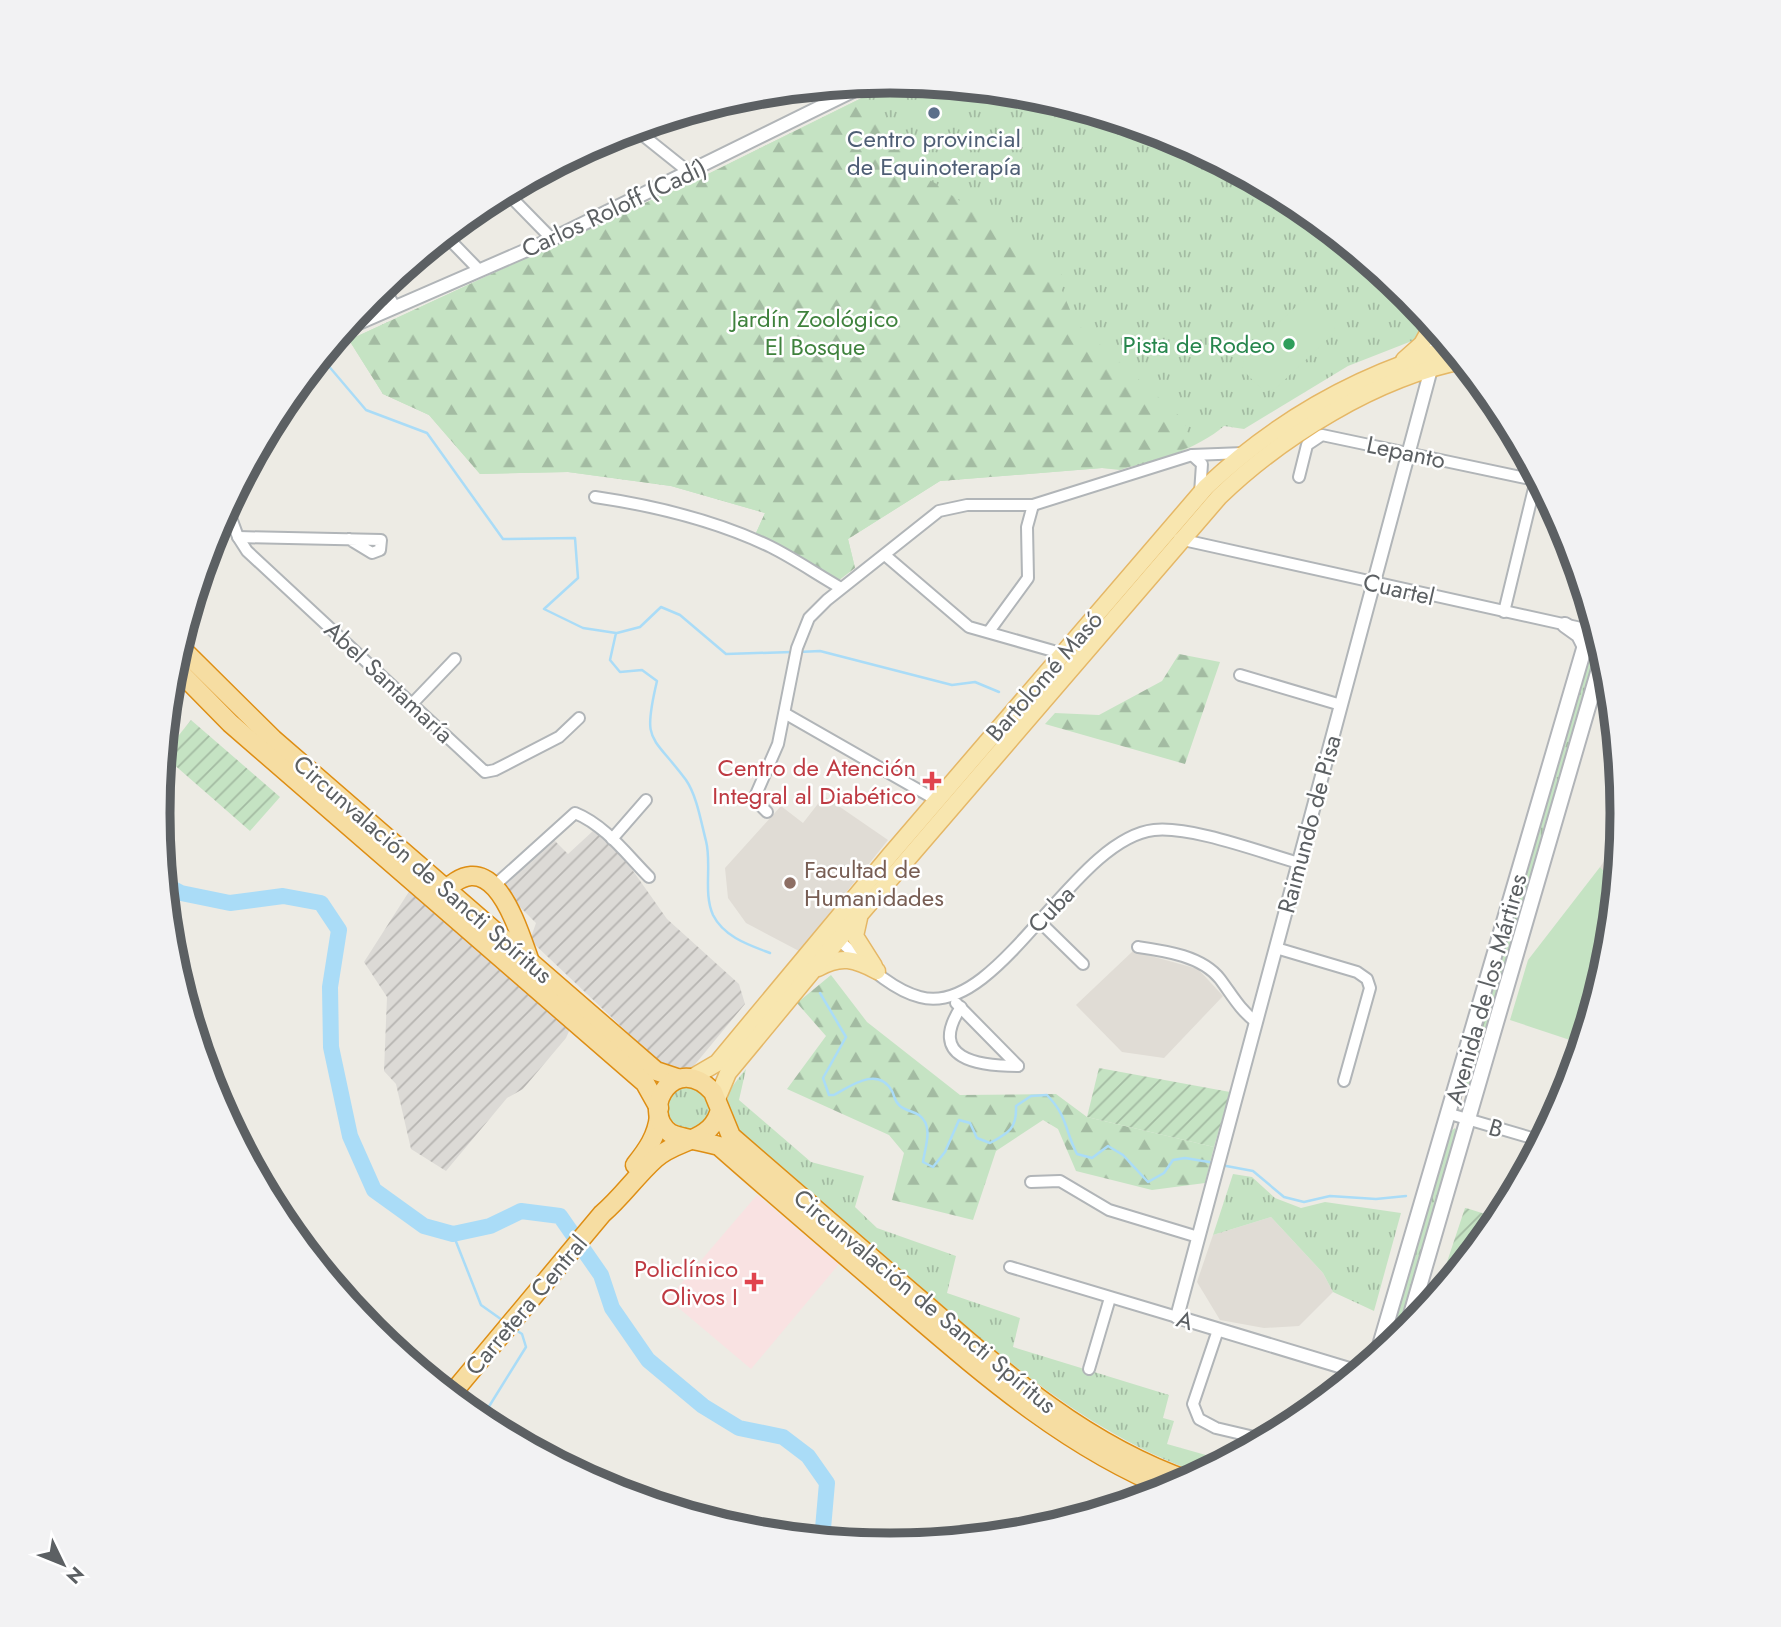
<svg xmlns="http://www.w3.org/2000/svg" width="1781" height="1627" viewBox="0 0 1781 1627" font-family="Jost,sans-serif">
  <defs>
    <pattern id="industrial-furrows" width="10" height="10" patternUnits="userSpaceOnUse" patternTransform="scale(1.75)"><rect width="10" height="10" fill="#dcdad6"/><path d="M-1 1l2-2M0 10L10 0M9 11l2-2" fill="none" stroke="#b6b4b1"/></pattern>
    <pattern id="grass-tufts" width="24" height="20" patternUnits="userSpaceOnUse" patternTransform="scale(1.75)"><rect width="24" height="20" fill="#c5e3c3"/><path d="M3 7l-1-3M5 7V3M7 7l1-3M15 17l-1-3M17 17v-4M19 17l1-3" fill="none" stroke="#a3bba2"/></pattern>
    <pattern id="forest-firs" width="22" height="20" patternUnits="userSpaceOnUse" patternTransform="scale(1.75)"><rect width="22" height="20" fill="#c5e3c3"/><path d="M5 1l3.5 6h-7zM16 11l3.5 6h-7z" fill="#a3bba2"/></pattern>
    <pattern id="garden-furrows" width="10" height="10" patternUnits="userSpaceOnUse" patternTransform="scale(1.75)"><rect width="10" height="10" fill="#c5e3c3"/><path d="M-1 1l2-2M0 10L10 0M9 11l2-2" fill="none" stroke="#a3bba2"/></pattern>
  </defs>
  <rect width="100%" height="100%" fill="#edebe4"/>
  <g fill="url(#industrial-furrows)">
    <polygon points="594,830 619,851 667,919 739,984 745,1004 692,1068 664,1067 530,940 536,923 502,889 553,839 568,854"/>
    <polygon points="410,890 570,1029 566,1038 523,1089 507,1098 446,1171 411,1149 396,1084 384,1071 387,997 364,962"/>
  </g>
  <g fill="#e0dcd5">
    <polygon points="824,796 888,840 799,951 746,923 728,898 725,868 781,806 803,823"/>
    <polygon points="1621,837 1617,884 1600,867"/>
    <polygon points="1133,951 1198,969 1223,996 1164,1058 1122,1052 1076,1005"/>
    <polygon points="1271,1217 1323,1273 1333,1292 1299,1326 1264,1328 1220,1320 1197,1282 1213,1235"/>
  </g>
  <polygon fill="#f9e2e2" points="757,1195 839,1264 751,1369 668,1299"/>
  <g fill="url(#grass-tufts)">
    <path d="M896,81L1034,95L1171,136L1298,204L1409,295L1427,317L1417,339L1348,366L1244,429L1224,426C1198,449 1137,472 1102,468L940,481L848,539L855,568L756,533L765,513L671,486L568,472L480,474L429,415L383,394L349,340L710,173Z"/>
    <polygon points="1593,651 1596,660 1474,1082 1467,1085 1465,1078 1586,659"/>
    <path d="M746,1069L739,1100L811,1162L864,1176L855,1207L877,1228L956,1256L947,1293L1020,1318L1013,1347L1169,1395L1163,1418L1174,1421L1167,1444L1227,1461L1202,1474C1088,1434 1001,1357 912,1279C852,1228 793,1177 733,1126C723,1095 726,1094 746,1069Z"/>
    <circle cx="688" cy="1107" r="21"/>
    <polygon points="1455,1128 1458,1136 1396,1342 1383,1353 1449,1133"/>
    <polygon points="1233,1174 1252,1177 1275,1198 1301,1208 1325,1202 1401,1213 1374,1311 1333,1292 1323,1273 1271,1217 1213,1235"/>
  </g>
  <g fill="url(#forest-firs)">
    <polygon points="866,96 885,135 908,157 914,172 935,183 1065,277 1059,283 1075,322 1185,421 1190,447 1120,470 1102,468 940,481 848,539 855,568 838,581 756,533 765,513 671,486 568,472 480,474 429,415 383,394 349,340 710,173"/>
    <polygon points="1179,654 1220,662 1185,764 1045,724 1055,713 1099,715 1162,681"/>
    <polygon points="831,975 867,1022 960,1095 1056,1094 1087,1117 1214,1147 1205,1183 1152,1190 1076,1171 1058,1129 1043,1120 996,1151 973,1220 892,1200 904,1153 889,1135 787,1089 826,1036 797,1003"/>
  </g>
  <g fill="url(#garden-furrows)">
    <polygon points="191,720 280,797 250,831 163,755"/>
    <polygon points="1099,1068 1230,1092 1214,1147 1087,1117"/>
    <polygon points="1466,1208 1501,1219 1434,1301 1465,1208"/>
  </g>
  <g fill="#c5e3c3">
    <polygon points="1310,299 1317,301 1336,320 1334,333 1275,389 1264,392 1242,369 1245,355 1302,301"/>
    <polygon points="1600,867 1617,884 1609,957 1568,1094 1557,1114 1578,1050 1576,1042 1510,1020 1528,960"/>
  </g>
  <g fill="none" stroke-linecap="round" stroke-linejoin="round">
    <g stroke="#aadcf7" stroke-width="2.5">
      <path d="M321,357L366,410L427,433L503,539L575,538L578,578L544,609L583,628L616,633L610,660L620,672L642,670L657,681C642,744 651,733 686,780C697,796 701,822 706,841C712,864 703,893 713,915C724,937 749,945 770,953"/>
      <polyline points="617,633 640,627 661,607 680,615 726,654 792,652"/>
      <polyline points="799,652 820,651 952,685 975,682 999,692"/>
      <path d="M820,993L846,1037L823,1078L829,1095H834C852,1085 878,1066 892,1091C895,1097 894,1101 900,1106C906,1111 913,1111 919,1115C934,1126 925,1147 923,1162L933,1167L945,1152L959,1120L970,1123L977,1138L990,1143C1009,1133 1017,1128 1016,1106L1031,1096L1047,1095C1068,1117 1064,1128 1077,1154L1092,1158L1108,1146L1123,1155L1148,1182L1164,1173L1173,1160L1185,1158L1215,1163"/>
      <polyline points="1221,1165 1253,1171 1284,1197 1304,1202 1330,1196 1376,1199 1406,1196"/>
      <polyline points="453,1234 481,1305 505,1322"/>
      <polyline points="480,1421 526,1347 522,1334 516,1330"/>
    </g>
    <polyline stroke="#aadcf7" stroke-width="16" points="164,884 181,893 230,903 283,896 321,903 339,930 330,987 331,1047 350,1136 374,1190 424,1226 453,1234 490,1226 521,1211 560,1216 601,1275 612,1308 648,1360 703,1406 739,1428 783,1437 808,1456 827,1483 822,1540"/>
    <g stroke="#b1b5b8" stroke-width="14">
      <g id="minor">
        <polyline points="635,129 690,173"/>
        <polyline points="506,192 552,239"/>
        <polyline points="445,235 479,270"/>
        <polyline points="383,286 395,307"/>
        <polyline points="1192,455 1202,464 1200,493"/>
        <polyline points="1299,477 1307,445 1322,435 1540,481"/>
        <path d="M595,497C656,506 715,520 771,547C795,559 818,575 841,588"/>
        <polyline points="227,507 238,537 247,551 485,772 495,770 559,737 579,718"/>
        <polyline points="238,537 381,540 380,550 372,553 349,539"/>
        <polyline points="1179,539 1590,630"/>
        <polyline points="886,556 969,627 1064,654"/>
        <polyline points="1504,612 1537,476"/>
        <polyline points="990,630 1028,578 1027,527 1033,505"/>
        <polyline points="1240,675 1341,705"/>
        <polyline points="411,705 455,659"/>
        <polyline points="786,714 938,801"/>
        <polyline points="767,812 754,799 778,744 797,648 809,618 827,600 939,511 967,505 1033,505 1192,455 1244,453"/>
        <polyline points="612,839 646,800"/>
        <path d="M494,886L575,813C605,825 627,855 649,877"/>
        <polyline points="1040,922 1083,964"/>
        <path d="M834,936C859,957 888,989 920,997C998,1019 1073,839 1154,830C1192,826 1260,852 1299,863"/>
        <path d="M1138,947C1166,951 1202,956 1220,979C1232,995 1240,1010 1256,1022"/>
        <polyline points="1276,948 1357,972 1367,979 1370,988 1344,1081"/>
        <polyline points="956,1003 1018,1066"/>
        <path d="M961,1007C927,1059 978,1066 1018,1066"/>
        <polyline points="1450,1114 1542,1141"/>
        <polyline points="1031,1182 1060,1181 1109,1210 1198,1237"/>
        <polyline points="1010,1267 1177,1317"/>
        <polyline points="1218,1330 1193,1404 1199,1419 1216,1428 1267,1440"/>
        <polyline points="1089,1369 1110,1298"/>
      </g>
    </g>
    <g stroke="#b1b5b8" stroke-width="16">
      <g id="tertiary">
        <polyline points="345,329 552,239 869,83"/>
        <polyline points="1359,1372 1177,1317 1431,369 1437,330"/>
      </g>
    </g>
    <g stroke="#b1b4b8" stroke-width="18">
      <g id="secondary">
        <polyline points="1565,625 1579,635 1585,647"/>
        <polyline points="1405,1335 1604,652"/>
        <polyline points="1376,1359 1593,618"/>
      </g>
    </g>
    <g stroke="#e5b766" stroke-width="19">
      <g id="primary">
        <polyline points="1404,360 1422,344 1433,324"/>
        <polyline points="859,918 855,936 874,966"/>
        <path d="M818,968C841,955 855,959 877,971"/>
        <path d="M693,1077L717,1063L890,855L1206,487C1276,421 1359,374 1452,348"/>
        <path d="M717,1099L728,1073L838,940L1219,497C1281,437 1377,377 1463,361"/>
      </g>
    </g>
    <g stroke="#de8e14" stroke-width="21">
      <g id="trunk">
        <polyline points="179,646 273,739 656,1071 677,1078"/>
        <polyline points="173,665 230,723 645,1083 659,1108"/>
        <path d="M439,897C490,837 515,920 529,959"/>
        <path d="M635,1165C647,1150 657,1136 659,1116"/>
        <path d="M450,1396L602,1214C622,1197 636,1176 655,1159C676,1139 709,1143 719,1113"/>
        <path d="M1172,1490C1067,1448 984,1375 899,1302C839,1250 778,1198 719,1146C707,1142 678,1138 670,1133C638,1109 676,1051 713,1092L731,1136C794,1190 855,1244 917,1297C1001,1370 1083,1444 1190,1481"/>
      </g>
    </g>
    <use href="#minor" stroke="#fff" stroke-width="10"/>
    <use href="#tertiary" stroke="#fff" stroke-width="12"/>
    <use href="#secondary" stroke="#fff" stroke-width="14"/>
    <use href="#primary" stroke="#f8e6af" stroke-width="16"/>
    <use href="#trunk" stroke="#f6dda2" stroke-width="18"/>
  </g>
  <circle fill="#5c6f8a" stroke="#fff" stroke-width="2.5" cx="934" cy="113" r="7"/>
  <circle fill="#2e9e5b" stroke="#fff" stroke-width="2.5" cx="1289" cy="344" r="7"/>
  <g fill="#e0444e" stroke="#fff" stroke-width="2.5">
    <path d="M928.5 770.5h7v7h7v7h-7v7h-7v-7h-7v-7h7z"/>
    <path d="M750.5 1271.5h7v7h7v7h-7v7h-7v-7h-7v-7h7z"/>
  </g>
  <circle fill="#8d6e63" stroke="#fff" stroke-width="2.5" cx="790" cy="883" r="7"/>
  <g text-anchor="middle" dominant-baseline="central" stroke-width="5" stroke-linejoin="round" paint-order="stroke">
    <g font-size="24" fill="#4e5e75" stroke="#fff">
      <text x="934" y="138">Centro provincial<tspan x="934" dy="28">de Equinoterapía</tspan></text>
    </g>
    <g font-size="24" fill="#5c6063" stroke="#fff">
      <text transform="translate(614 208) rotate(-25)">Carlos Roloff (Cadí)</text>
      <text transform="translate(1406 452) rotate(12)">Lepanto</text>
      <text transform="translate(1399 589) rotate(13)">Cuartel</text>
      <text transform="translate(1044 676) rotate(-49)">Bartolomé Masó</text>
      <text transform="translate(389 682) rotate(43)">Abel Santamaría</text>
      <text transform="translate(1309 824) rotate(-75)">Raimundo de Pisa</text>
      <text transform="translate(423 869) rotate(41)">Circunvalación de Sancti Spíritus</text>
      <text transform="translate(1051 909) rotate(-46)">Cuba</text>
      <text transform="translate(1486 989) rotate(-74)">Avenida de los Mártires</text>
      <text transform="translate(1496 1128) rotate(16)">B</text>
      <text transform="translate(925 1301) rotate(40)">Circunvalación de Sancti Spíritus</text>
      <text transform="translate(526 1305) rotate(-50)">Carretera Central</text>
      <text transform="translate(1185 1320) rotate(17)">A</text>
    </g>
    <g font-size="24" fill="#3f823d" stroke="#fff">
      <text x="815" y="318">Jardín Zoológico<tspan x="815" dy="28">El Bosque</tspan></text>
    </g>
    <g font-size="24" fill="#27864d" stroke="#fff" text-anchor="end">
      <text x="1275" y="344">Pista de Rodeo</text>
    </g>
    <g font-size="24" fill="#be3a42" stroke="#fff" text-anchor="end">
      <text x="916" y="767">Centro de Atención<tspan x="916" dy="28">Integral al Diabético</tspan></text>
      <text x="738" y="1268">Policlínico<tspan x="738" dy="28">Olivos I</tspan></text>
    </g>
    <g font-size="24" fill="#785e54" stroke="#fff" text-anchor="start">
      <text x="804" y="869">Facultad de<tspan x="804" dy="28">Humanidades</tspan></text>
    </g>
  </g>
  <path d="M0 0H1781V1627H0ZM170 813a720 720 0 1 1 1440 0a720 720 0 1 1-1440 0Z" fill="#f2f2f3" fill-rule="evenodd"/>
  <path fill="none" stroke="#5c6063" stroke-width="9" d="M170 813a720 720 0 1 1 1440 0a720 720 0 1 1-1440 0Z"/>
  <g transform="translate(63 1564) rotate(133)" stroke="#ffffff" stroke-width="5" paint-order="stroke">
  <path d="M0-5L12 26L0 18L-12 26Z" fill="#5c6063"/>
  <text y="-10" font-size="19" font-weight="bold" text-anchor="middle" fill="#5c6063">N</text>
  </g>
</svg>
